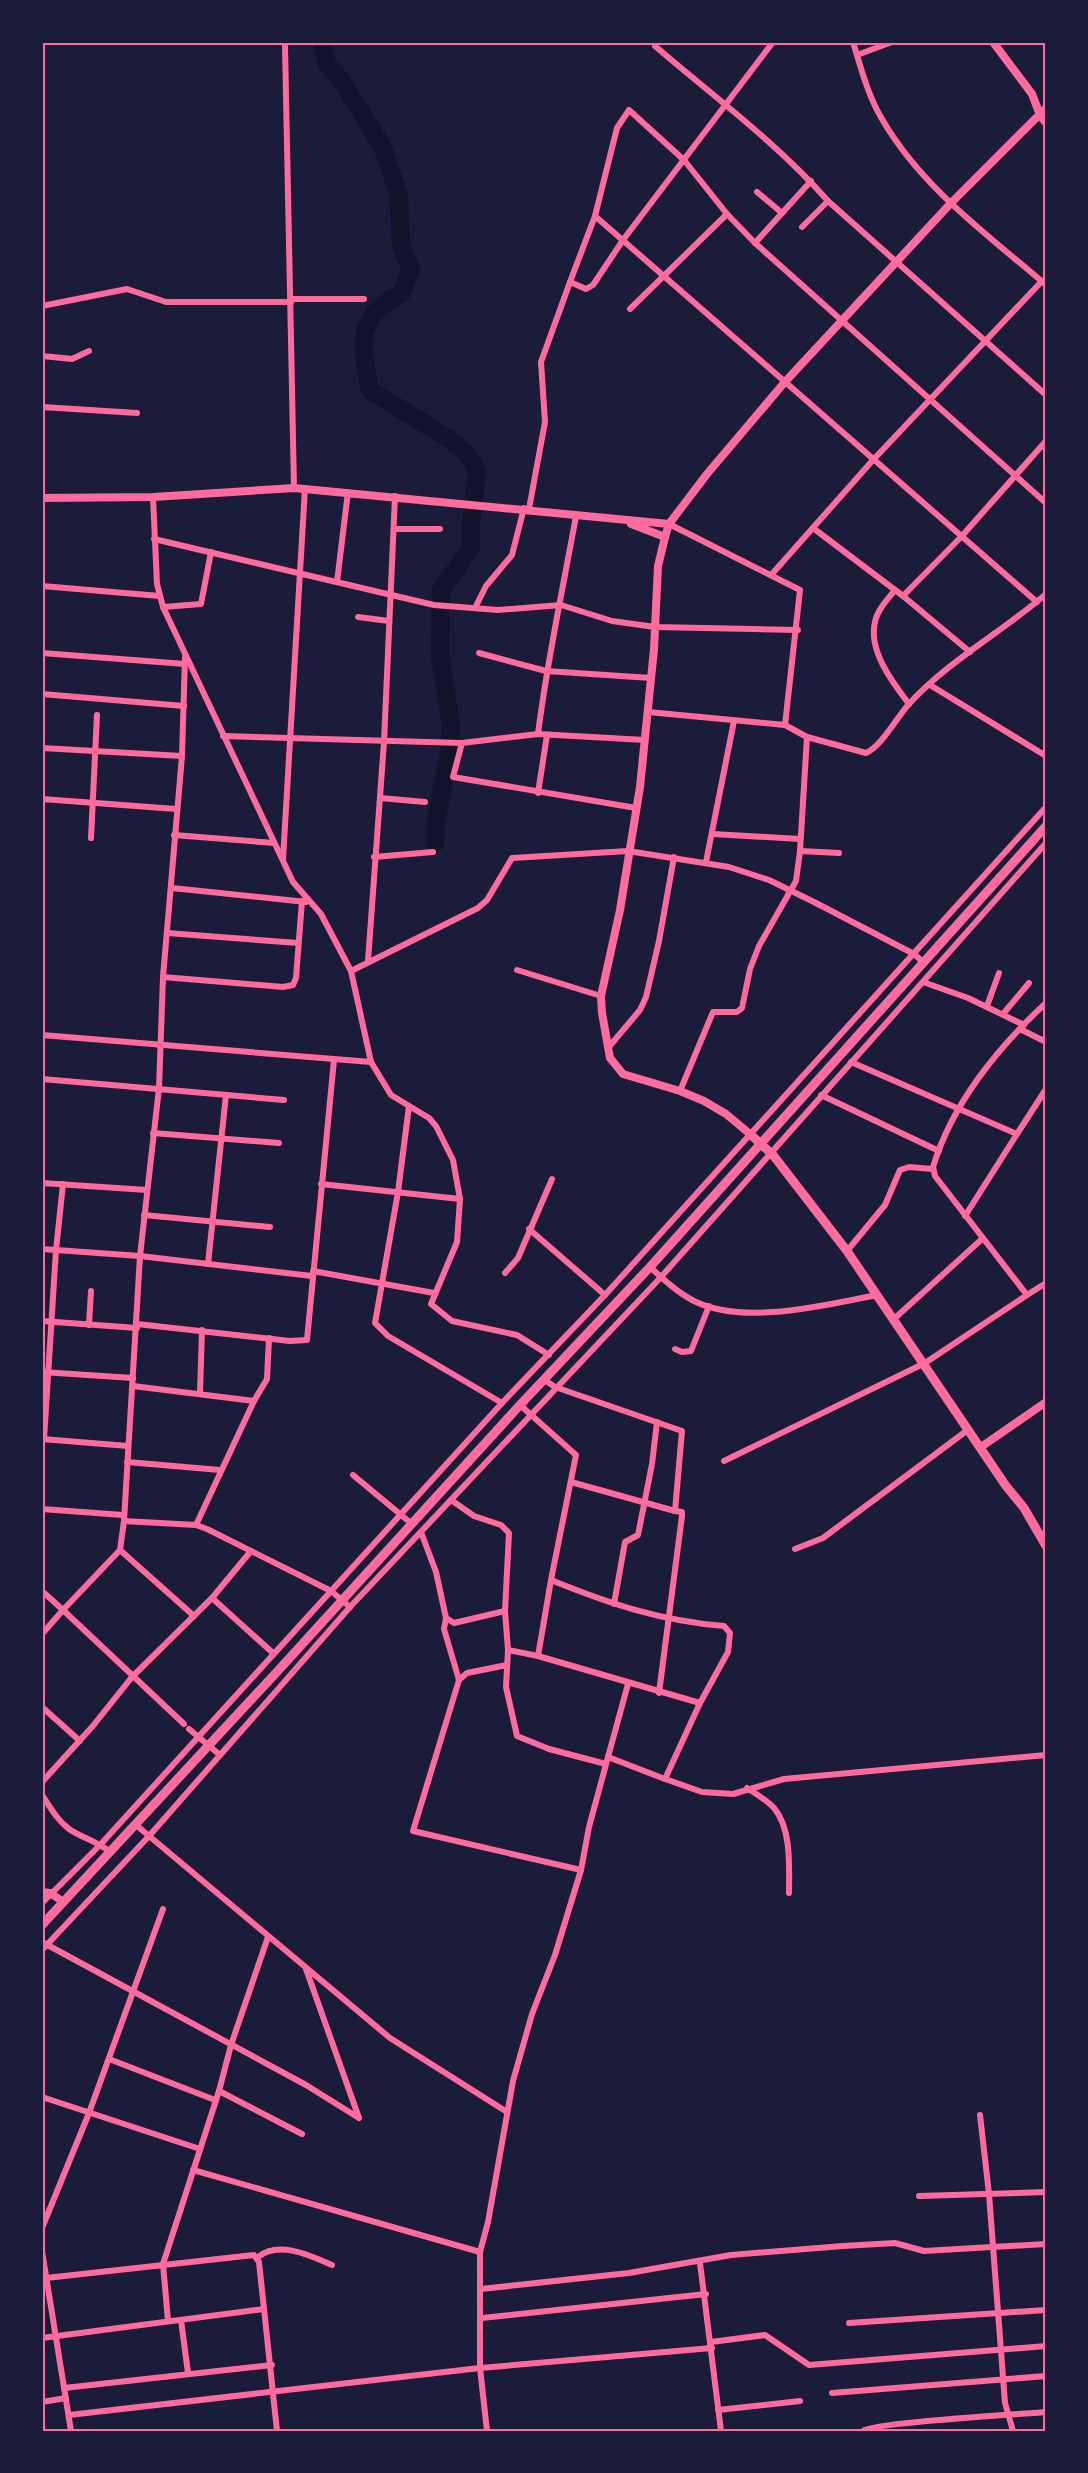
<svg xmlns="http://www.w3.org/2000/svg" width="1088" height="2473" viewBox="0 0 1088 2473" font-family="Figtree,sans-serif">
  <rect width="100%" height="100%" fill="#1b1b3a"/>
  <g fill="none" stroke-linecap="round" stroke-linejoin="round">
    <path stroke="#12122b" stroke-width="18" d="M322,42L327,64L341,80L382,146L399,196L401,247L411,270L401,294C354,316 362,347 370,390L449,439L467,454L477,471L471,524V548L441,590L440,655L451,725L449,755L436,820L435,843"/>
    <g stroke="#ff6b9d" stroke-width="6">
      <path d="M656,42L655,46C713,96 777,143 828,201L1046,395"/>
      <path d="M853,42C861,68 868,96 882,119C921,187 988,235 1046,285"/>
      <polyline points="285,46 294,488"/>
      <polyline points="857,55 892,42"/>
      <polyline points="757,192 782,213"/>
      <polyline points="595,216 1037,602"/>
      <polyline points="802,227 828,201"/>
      <polyline points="755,243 811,181"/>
      <polyline points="570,282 595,216 617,128 629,110 684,160 727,214 755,243 1046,503"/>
      <polyline points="291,299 364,299"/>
      <polyline points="42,306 127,289 166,302 291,302"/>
      <polyline points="630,309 727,214"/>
      <polyline points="42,356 72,359 89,351"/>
      <polyline points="42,407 137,413"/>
      <polyline points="529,509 545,422 541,362 570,282 586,289 593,285 623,240 773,42"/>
      <polyline points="669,524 800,590 785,725"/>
      <polyline points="813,528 903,596 970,652"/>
      <polyline points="394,529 440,529"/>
      <polyline points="154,539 434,605 498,610 561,605 612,621 655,627 798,630"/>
      <polyline points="772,574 873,460 1042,281"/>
      <polyline points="337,582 348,492"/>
      <polyline points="42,586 160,596"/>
      <path d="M895,590C888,599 877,610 875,622C868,651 893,683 909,704"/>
      <polyline points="903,596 961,537 1046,441"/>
      <polyline points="163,607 201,604 211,552"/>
      <polyline points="475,608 486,586 512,555 524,508"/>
      <polyline points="358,617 389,621"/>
      <polyline points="42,653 185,664"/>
      <polyline points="479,653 546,671 651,678"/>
      <polyline points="930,685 1046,756"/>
      <polyline points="42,694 184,706"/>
      <path d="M648,712L785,725L807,737L866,753C881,747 897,717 909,704C948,661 1002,632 1046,594"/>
      <path d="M538,734C547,661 563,588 576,516"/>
      <polyline points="223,736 462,743"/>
      <polyline points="42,748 182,756"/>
      <polyline points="538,793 547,735"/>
      <polyline points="380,798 425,802"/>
      <polyline points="42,799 176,809"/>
      <polyline points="636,808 453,777 462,743 538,734 645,740"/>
      <polyline points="713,834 800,839"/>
      <polyline points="174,835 274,843"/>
      <polyline points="91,838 97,715"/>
      <polyline points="800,851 839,853"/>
      <polyline points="374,857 433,852"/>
      <polyline points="283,859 305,488"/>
      <polyline points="706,862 734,721"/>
      <polyline points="172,888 306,902"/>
      <polyline points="167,933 298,943"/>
      <polyline points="368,961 384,742 395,496"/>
      <polyline points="517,970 601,996"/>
      <polyline points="351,971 478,908 487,900 512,858 628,851 729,867 769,880 814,902 914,954 923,962"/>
      <polyline points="163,977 283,987 293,985 296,978 302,901"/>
      <polyline points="923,982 968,998 1024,1025"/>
      <path d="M1046,1003C998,1047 952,1104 933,1167L935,1176L1027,1295L1046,1283"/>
      <polyline points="987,1006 999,973"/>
      <polyline points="1003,1014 1029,983"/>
      <polyline points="1020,1029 1046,1042"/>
      <polyline points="42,1035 371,1062 351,971 321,914 293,882 163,607 157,584 153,497"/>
      <polyline points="608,1048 640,1010 646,997 659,941 674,857"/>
      <polyline points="371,1062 391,1095 429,1118 436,1126 453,1160 460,1199 457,1242 431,1304 452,1321 517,1335 549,1355"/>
      <polyline points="851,1062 1017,1134 965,1216"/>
      <polyline points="42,1079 284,1100"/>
      <polyline points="680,1091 713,1012 737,1012 742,1008 750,969 759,946 796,881 800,851 807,737"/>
      <polyline points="821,1095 939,1151"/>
      <polyline points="409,1106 398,1192 375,1323 388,1336 502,1403"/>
      <polyline points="153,1133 279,1143"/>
      <polyline points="1017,1134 1046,1089"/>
      <polyline points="42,1183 147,1190"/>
      <polyline points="63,1184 56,1250 140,1256 312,1276"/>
      <polyline points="321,1184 460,1199"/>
      <polyline points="144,1215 270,1227"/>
      <polyline points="529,1229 605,1295"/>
      <polyline points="42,1249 56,1250 44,1439"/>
      <polyline points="847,1251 885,1205 900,1170 909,1167 933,1169"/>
      <polyline points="208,1264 226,1095"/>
      <path d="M650,1267C663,1279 678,1293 694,1301C744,1326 825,1305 877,1295"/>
      <polyline points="313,1271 434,1293"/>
      <polyline points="505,1273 518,1258 552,1179"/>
      <polyline points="895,1318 982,1239"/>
      <polyline points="42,1321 137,1328"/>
      <polyline points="137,1324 290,1341 307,1340 334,1060"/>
      <polyline points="89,1325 91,1291"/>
      <polyline points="675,1349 682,1352 691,1351 709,1306"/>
      <polyline points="42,1372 133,1378"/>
      <polyline points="543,1379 555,1387 682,1431 675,1511 682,1512 682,1516 659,1693"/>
      <polyline points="133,1386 254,1401 267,1379 269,1338"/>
      <polyline points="200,1393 202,1330"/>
      <polyline points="42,1439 128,1446"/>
      <polyline points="724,1461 925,1363 1027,1295"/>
      <polyline points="127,1462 220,1470"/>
      <polyline points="353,1475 412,1524"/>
      <polyline points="571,1482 675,1511"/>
      <polyline points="451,1500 474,1516 501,1525 509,1533 505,1611 508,1650 506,1687 517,1736 549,1749 606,1764"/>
      <polyline points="42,1509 123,1515"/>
      <polyline points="124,1521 196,1525 207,1529 331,1591 350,1607"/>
      <polyline points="196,1525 254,1401"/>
      <polyline points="421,1532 436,1572 446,1618 454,1623 505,1611"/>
      <polyline points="795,1549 823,1538 969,1429"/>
      <polyline points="120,1550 194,1616"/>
      <polyline points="42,1591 63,1610 42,1634"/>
      <polyline points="212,1598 273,1653"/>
      <polyline points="614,1604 625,1542 638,1535 652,1464 657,1422"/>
      <polyline points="446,1618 444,1629 459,1680"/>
      <polyline points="508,1650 538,1656 700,1703"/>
      <polyline points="538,1656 551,1580"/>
      <polyline points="507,1665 467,1673 459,1680 413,1831 581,1870"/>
      <polyline points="42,1707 80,1741"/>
      <polyline points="184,1724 63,1610 120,1550 124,1521 140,1256 159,1088 163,977 182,756 185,657"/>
      <polyline points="189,1729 220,1755"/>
      <polyline points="608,1757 628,1684"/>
      <polyline points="665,1779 702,1792 733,1794 784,1779 1046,1755"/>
      <polyline points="42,1782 92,1727 132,1677 212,1598 251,1551"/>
      <path d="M747,1788C756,1794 767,1800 774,1808C792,1829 789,1868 789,1893"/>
      <path d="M42,1795C50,1807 57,1820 69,1829C82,1838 97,1841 110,1852"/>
      <polyline points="136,1825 390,2038 507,2112"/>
      <polyline points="42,1903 101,1844 502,1403 605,1295 1046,807"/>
      <polyline points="42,1942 306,2085 359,2118"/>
      <polyline points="42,1950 150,1835 350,1607 661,1277 1046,843"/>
      <polyline points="306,1969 359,2118"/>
      <polyline points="109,2059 215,2100"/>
      <polyline points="219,2091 302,2134"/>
      <polyline points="42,2097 200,2149"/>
      <polyline points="980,2115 989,2194 1005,2403 1013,2431"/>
      <polyline points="193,2170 480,2252"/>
      <polyline points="919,2196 1046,2192"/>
      <polyline points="42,2228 89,2113 163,1909"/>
      <polyline points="42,2251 71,2431"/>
      <path d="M258,2257C279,2240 311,2256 332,2265"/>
      <polyline points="700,2263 721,2431"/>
      <polyline points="46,2278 254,2255 259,2262 277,2431"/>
      <polyline points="481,2289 629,2273 731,2255 843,2246 895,2243 924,2251 1046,2244"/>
      <polyline points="482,2318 706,2294"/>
      <polyline points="181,2320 188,2373"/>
      <polyline points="168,2321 163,2264 219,2091 231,2045 268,1937"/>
      <polyline points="849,2323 1046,2310"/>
      <polyline points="42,2338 264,2309"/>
      <polyline points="711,2342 765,2335 809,2365 1046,2346"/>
      <polyline points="64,2388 272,2365"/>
      <polyline points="832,2393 1046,2376"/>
      <polyline points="42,2402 66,2398"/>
      <polyline points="718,2410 800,2401"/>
      <polyline points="69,2415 480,2368 712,2348"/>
      <path d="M487,2431L480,2368V2252L488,2222L513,2081L532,2014L555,1955L581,1870L589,1827L608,1757L665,1779L700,1703L728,1652L730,1633L724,1626C661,1621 610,1604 551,1580L576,1455L520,1405"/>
      <path d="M863,2431C869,2423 1023,2414 1046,2412"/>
    </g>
    <g stroke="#ff6b9d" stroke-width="8">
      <polyline points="993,42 1032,94 1040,115"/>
      <polyline points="42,498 153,497 294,488 669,524"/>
      <polyline points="631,524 665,537"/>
      <polyline points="750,1134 726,1114 704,1101 680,1091 623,1074 610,1058 602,1013 601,996 620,910 640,787 654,649 658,566 665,537 669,524 707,474 784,383 951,203 1046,108"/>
      <polyline points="981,1447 1046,1402"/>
      <polyline points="42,1892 50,1893 62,1901"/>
    </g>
    <g stroke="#ff6b9d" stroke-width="9">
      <polyline points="1040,115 1046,122"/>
      <polyline points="750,1134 773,1155 847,1251 1006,1486 1024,1508 1046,1546"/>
      <polyline points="42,1925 275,1674 520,1405 650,1267 1046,826"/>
    </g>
  </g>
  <rect width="1088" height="2473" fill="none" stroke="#1b1b3a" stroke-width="87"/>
  <rect x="44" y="44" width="1000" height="2386" fill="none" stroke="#ff6b9d" stroke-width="2"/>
</svg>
